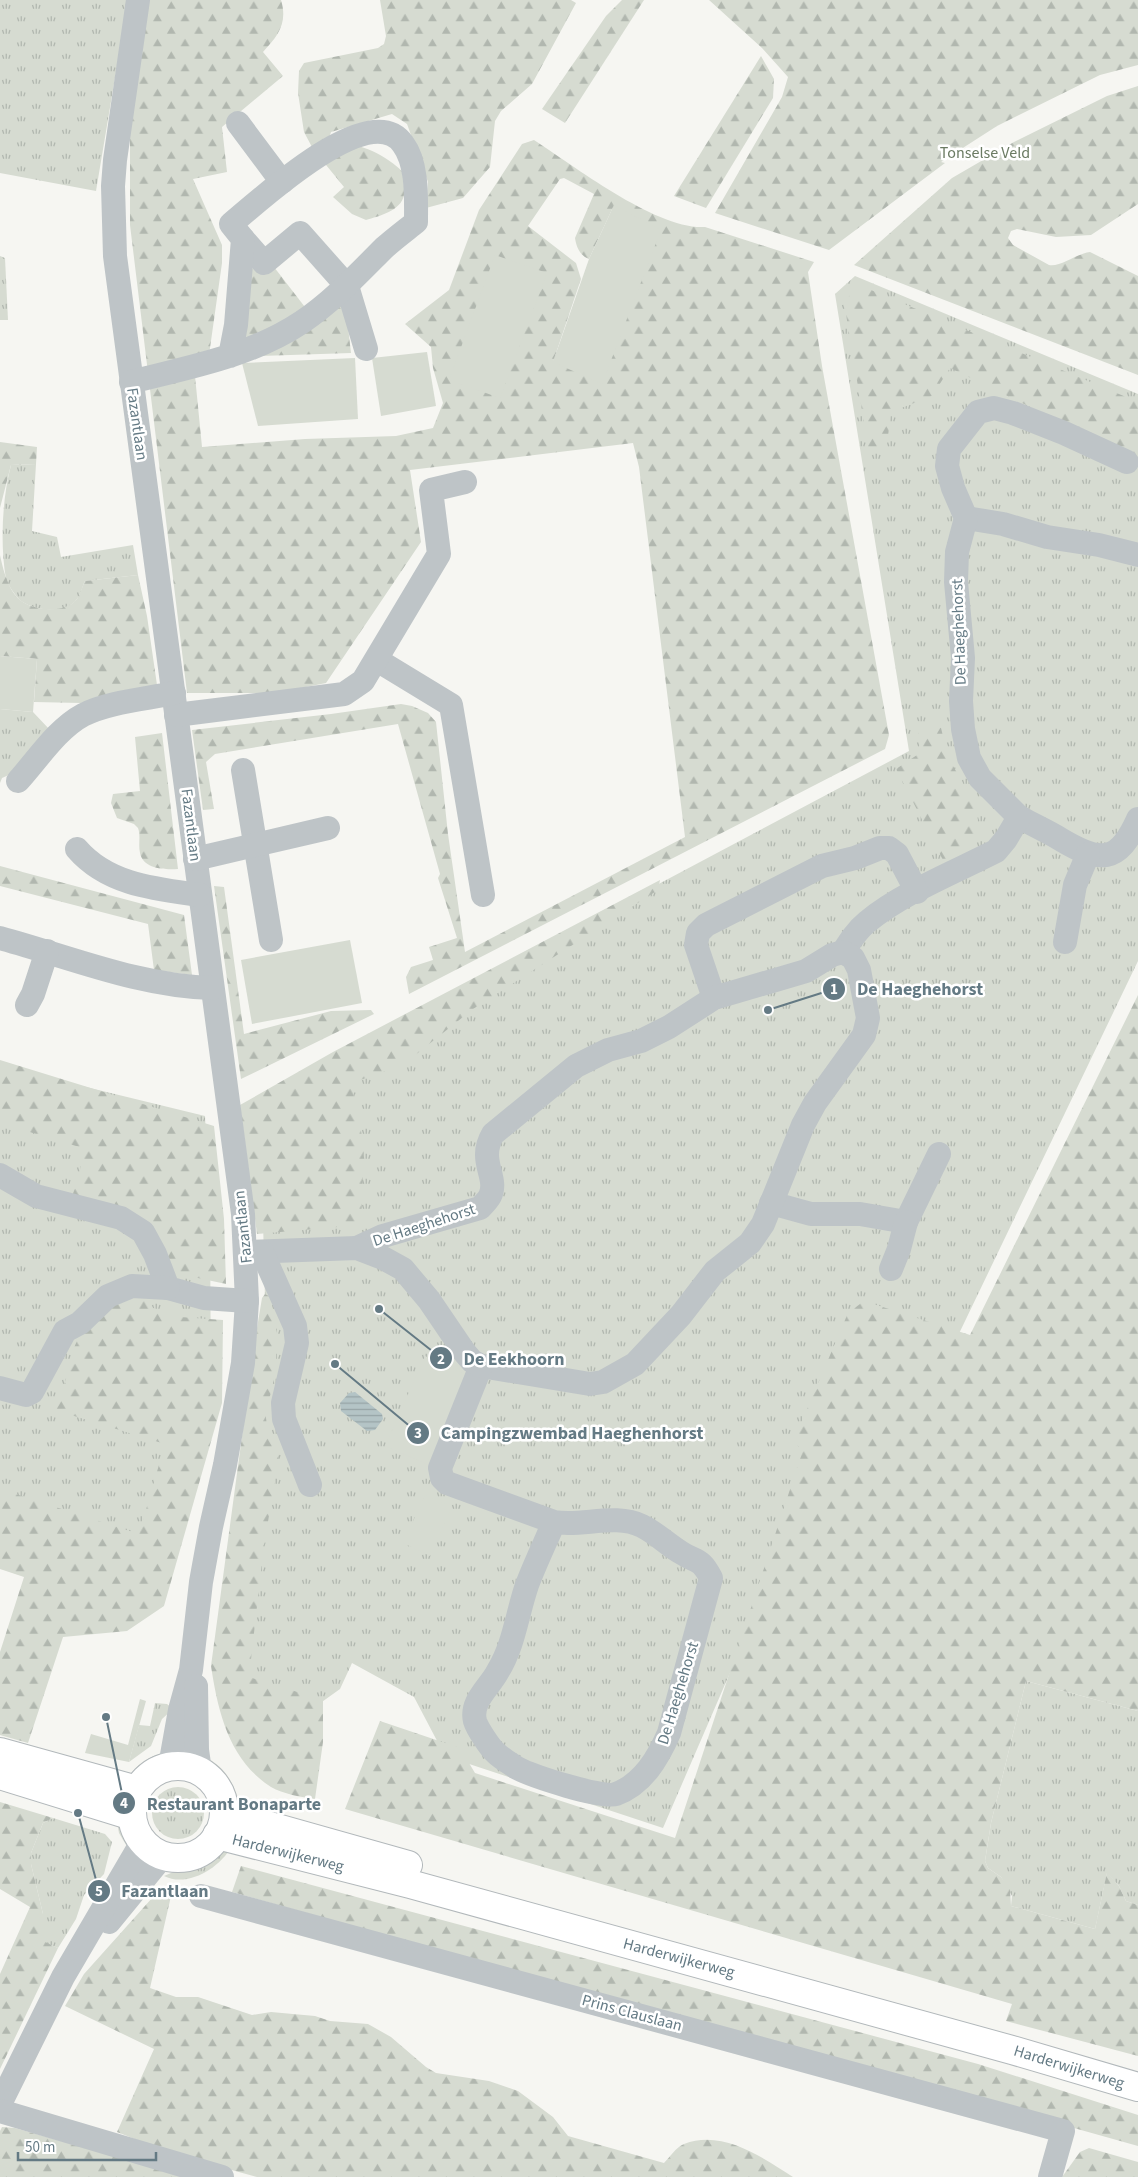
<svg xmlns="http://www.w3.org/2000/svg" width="1138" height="2177" viewBox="0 0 1138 2177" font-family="'Source Sans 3',sans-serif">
  <defs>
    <pattern id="grass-tufts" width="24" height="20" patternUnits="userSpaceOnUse" patternTransform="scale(1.25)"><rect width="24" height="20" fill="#d6dbd1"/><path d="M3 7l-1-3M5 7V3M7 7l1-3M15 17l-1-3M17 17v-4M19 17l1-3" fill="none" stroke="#b1b7af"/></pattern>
    <pattern id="forest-firs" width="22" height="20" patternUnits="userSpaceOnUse" patternTransform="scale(1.25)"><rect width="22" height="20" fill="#d6dbd1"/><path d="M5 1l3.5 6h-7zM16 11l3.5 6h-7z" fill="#b1b7af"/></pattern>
    <pattern id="water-rules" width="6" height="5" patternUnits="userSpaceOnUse" patternTransform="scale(1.25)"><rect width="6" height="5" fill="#b4c4c6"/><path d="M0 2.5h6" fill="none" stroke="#96a4a6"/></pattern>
  </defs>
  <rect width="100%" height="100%" fill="#f6f6f2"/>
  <g fill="url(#grass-tufts)">
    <polygon points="0,0 128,0 96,191 0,173"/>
    <polygon points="0,256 5,258 8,320 0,320"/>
    <polygon points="855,276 1138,394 1138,961 954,1344 783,1550 663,1828 445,1756 414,1697 352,1663 340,1689 319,1704 227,1675 265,1299 263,1221 329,1059 909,751 835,294"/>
    <path d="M36,464L32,531L57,537L61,557L133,545L138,575L85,581C82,587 81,594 77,599C66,615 35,611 21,601C16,597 8,585 6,579C0,545 2,499 11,465Z"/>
    <polygon points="0,709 33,712 50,730 11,774 2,778 0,783"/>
    <polygon points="0,1066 205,1116 210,1218 211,1400 171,1553 0,1497"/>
    <polygon points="1026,1681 1138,1711 1138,1905 1126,1901 1119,1886 1107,1873 1095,1929 1011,1906 1012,1896 1001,1877 988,1868 985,1861 991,1823"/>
    <polygon points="155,1703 167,1704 173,1709 162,1719 151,1746 129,1762 139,1725 150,1726"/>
    <path d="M167,1752C162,1769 143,1777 127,1779C136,1764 150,1755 167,1752Z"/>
    <path d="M204,1756C224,1767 233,1780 239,1802C221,1793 210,1775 204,1756Z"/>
    <circle cx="178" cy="1813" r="26"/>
    <polygon points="53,1818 105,1834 112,1842 104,1874 84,1895 76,1919 58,1948 43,1942 43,1914 31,1864 31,1853 43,1823"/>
    <polygon points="117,1822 127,1828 131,1833 129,1850 119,1833"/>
    <path d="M231,1847C220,1868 187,1888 164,1876Z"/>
  </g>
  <g fill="url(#forest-firs)" fill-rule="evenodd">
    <path d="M147,0H281C288,23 278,36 263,52L283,76L222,127L227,172L193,179L222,245V263L209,355L195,376L202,447L305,439L396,436L433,428L443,403L433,368L431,347L405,324L449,290L479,210L522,144L534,140C574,166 657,230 705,227L814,262L808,272L822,366L889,735L885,749L409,994L406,977L411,967L433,960L429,947L457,938L438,878L440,874L398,724L215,754L206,762L214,809L203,810L192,730L331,714L401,704L412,706L428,713L436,722L448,834L465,952L685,837L639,467L633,443L410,470L421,542L326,683L276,693H187L130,225V129ZM564,178L594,194L575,238C576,246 580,256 589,259L614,205L553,362L581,279L576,263L528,226L560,179Z"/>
    <path d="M380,0H571L576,3L532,84L501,111L495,121L490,167L463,198L426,208L428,182L407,124L392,114L331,132L329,138C360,146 378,149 402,171C403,178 405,188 404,195C401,211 379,216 366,220L352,214L333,197L344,187L313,149L304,132L298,93L299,71L304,63L378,48L384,44L386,36Z"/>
    <polygon points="622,0 644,0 565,123 542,109 606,16"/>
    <polygon points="709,0 1138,0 1138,65 1100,75 997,126 941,162 945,163 829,250 715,213 782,97 788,77 762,48"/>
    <polygon points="761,56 774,79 773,98 706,208 674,196"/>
    <path d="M1138,86V204L1091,235L1056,237L1017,229L1011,231L1008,238L1013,245L1049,265C1061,267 1076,254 1090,252L1138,276V375L854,265L952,178L1014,142L1107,96Z"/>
    <polygon points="256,264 274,267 308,311 240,346 248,274"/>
    <polygon points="859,285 1138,402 1138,459 950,368 932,396 891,412 887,444 869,453 844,302"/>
    <polygon points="342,301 348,327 351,353 260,356"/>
    <polygon points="0,442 37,447 36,464 11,465 0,508"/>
    <path d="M0,555C3,569 8,590 20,600C33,611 66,614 77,599C80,594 82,587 85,581L138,575L147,616L157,685L117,692L81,703L34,702L37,659L0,656Z"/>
    <path d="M917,721L941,728C943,735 944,743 946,751C954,773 980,803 978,826C976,842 957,855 944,862L896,769L920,753Z"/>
    <path d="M162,733L178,869C165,870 143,869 140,853C138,844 141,836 138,828L134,824L117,818L111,803L113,794L140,791L135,737Z"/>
    <polygon points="0,866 184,915 192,975 154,970 148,924 0,886"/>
    <polygon points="660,880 658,890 473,1009 404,1064 352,1083 364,1147 361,1225 257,1234 240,1105 333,1052"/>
    <polygon points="214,886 224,887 244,1034 331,1011 371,1010 374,1014 241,1079"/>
    <polygon points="1138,995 1138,1711 1026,1681 991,1823 985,1861 988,1868 1001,1877 1010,1889 1011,1906 1095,1929 1107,1872 1119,1886 1126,1901 1138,1905 1138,2056 1006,2021 1012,2004 345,1809 380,1721 460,1748 475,1773 675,1838 803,1450 793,1442 848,1313 864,1301 970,1335"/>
    <polygon points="0,1060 214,1126 224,1219 226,1284 170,1272 147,1229 72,1197 86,1149 0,1123"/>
    <path d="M265,1294L272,1298V1310L277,1333L276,1363L272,1390L265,1410L268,1434L279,1453L263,1553L249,1677L323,1700V1742L315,1799C301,1797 283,1794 271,1787C229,1760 218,1712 211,1666L255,1340L262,1298Z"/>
    <path d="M121,1295L145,1296L153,1308L180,1317L223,1320L222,1403L164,1606L127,1631L63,1637L28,1743L0,1735V1652L24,1577L0,1569V1489L139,1534L165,1444L45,1407C75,1385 63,1367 78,1339C88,1322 107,1309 121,1295Z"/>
    <polygon points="0,1802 53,1818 43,1823 31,1853 31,1864 43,1914 43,1941 58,1948 0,2069 0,1974 30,1907 0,1889"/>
    <polygon points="241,1866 978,2064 1138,2115 1138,2146 232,1892"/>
    <path d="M161,1888L171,1896L150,1988L176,1997H198L252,2015L271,2012L315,2016L330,2021L368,2024L391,2037L426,2067L436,2073L489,2081L518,2091L553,2117L568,2136L664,2163C670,2157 676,2147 684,2144C722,2129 762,2157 793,2177H257L170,2153L117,2132L154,2049L65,2006L84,1974Z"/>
    <polygon points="2,2127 15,2128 188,2177 0,2177 0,2131"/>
    <polygon points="1089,2148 1138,2162 1138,2177 1062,2177 1080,2152"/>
  </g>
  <g fill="#d6dbd1">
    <polygon points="614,205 661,230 602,384 553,362 589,259"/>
    <polygon points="495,255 547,273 500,398 449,380"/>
    <polygon points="427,352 436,406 381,416 372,358"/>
    <polygon points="355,358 358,419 258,426 242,363"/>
    <polygon points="0,656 37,659 33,712 0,709"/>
    <polygon points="350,940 362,1003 252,1024 241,960"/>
    <polygon points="425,1356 469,1376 429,1465 385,1446"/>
    <polygon points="425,1495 452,1507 430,1556 403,1543"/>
    <polygon points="140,1699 146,1701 129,1762 85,1753 91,1734 128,1745"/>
  </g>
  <polygon fill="url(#water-rules)" points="355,1392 382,1414 383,1419 375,1430 367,1431 341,1411 340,1403 349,1393"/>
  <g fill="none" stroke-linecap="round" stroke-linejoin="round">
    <g stroke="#b2b8bb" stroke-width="30">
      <g id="major">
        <polyline points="0,1752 137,1790"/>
        <circle cx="178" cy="1812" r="46"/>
        <polyline points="0,1775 132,1816"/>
        <polyline points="224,1813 408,1865"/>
        <polyline points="217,1835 410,1884 1012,2050 1138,2087"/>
      </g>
    </g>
    <g stroke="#bec4c7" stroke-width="24">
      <polyline points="138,0 115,160 113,186 115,256 243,1214 247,1301 243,1363 225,1465 211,1527 201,1582 191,1670 180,1710 170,1766"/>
      <polyline points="238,123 282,182"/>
      <polyline points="243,239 264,263 300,233 347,286 366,349"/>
      <path d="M131,382C190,367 251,356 302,322C333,301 358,274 384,248C394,239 406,230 416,222C416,199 418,164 403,144C370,97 259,201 231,224L243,239L236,325L230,356"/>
      <polyline points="966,518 1003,524 1047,537 1099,545 1138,555"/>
      <polyline points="377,660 451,705 483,895"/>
      <polyline points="176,715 344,694 363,681 439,554 431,490 465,482"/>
      <polyline points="243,770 271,940"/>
      <path d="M18,781C38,759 57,729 83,715C108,702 146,699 174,693"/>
      <path d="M1019,817C1033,825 1047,831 1060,839C1100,863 1118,864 1138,819"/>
      <path d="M77,849C108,885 156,889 200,895"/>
      <polyline points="195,859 328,828"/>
      <path d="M0,938C70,957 139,986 212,988"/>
      <polyline points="1065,942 1075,885 1088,854"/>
      <path d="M843,952C850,941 857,930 867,922C902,893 955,872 996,851L1006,839L1019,817L980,778L969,758L963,729L961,701L963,658L956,582L957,552L966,518L953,488L947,466L949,449L978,412L994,408L1013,413L1064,433L1127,462"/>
      <polyline points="714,998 696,945 698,933 706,925 822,866 855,858 880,848 889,848 897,854 917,892"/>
      <polyline points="27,1005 33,994 47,951"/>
      <polyline points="0,1175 36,1196 121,1218 143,1232 155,1254 168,1288 204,1298 247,1301"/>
      <polyline points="771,1203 811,1214 860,1214 906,1222 939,1154"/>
      <path d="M357,1248L383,1236L480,1208C483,1205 488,1200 490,1196C499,1177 477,1161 493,1134L576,1066L608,1050L641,1041L669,1027L714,998L806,971L832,955L843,952L853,958L859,970L868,1018L864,1035L815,1103L803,1125L763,1224L750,1243L715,1271L681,1315L635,1364L603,1382L590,1384L481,1366L440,1468L442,1478L447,1483L554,1522C582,1527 615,1513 642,1526C656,1533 667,1544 680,1552C697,1563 700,1557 711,1578L669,1733C658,1758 643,1784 616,1794C602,1799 532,1776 517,1768C511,1764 501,1758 496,1753C490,1748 477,1728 475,1721C470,1701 490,1687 498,1671C514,1645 517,1614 527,1585C535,1564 545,1543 554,1522"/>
      <polyline points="246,1252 357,1248 383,1258 403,1269 429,1300 465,1353 472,1361 481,1366"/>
      <polyline points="262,1252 295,1326 297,1343 283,1403 284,1419 310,1485"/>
      <polyline points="891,1269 899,1249 906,1222"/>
      <polyline points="0,1388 26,1395 32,1392 65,1331 80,1323 108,1296 132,1286 168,1288"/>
      <polyline points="196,1686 197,1750 200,1771"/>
      <polyline points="201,1896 1063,2131 1050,2177"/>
      <polyline points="109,1922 163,1856"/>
      <polyline points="0,2104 63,1977 142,1842"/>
      <polyline points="0,2111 222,2177"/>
    </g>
    <use href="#major" stroke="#fff" stroke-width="28"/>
  </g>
  <g text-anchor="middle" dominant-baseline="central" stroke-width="5" stroke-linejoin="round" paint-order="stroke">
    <g font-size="16" fill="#6b7b63" stroke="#fff">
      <text x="985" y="153">Tonselse Veld</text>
    </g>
    <g font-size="16" fill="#647a84" stroke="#fff">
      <text transform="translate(137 424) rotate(82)">Fazantlaan</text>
      <text transform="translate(959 632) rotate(-92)">De Haeghehorst</text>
      <text transform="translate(191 825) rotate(83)">Fazantlaan</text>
      <text transform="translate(424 1225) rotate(-18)">De Haeghehorst</text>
      <text transform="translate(243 1227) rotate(-96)">Fazantlaan</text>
      <text transform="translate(678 1693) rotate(-73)">De Haeghehorst</text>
      <text transform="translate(288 1853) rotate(14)">Harderwijkerweg</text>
      <text transform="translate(679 1958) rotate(15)">Harderwijkerweg</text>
      <text transform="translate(632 2013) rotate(15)">Prins Clauslaan</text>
      <text transform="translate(1069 2067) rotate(17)">Harderwijkerweg</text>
    </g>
  </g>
  <path fill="none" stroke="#647a84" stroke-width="2" d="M768 1010L834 989M379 1309L441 1358M335 1364L418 1433M106 1717L124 1803M78 1813L99 1891"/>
  <g fill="#647a84" stroke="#fff" stroke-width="2">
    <circle cx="768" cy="1010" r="5"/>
    <circle cx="379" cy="1309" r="5"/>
    <circle cx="335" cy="1364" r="5"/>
    <circle cx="106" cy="1717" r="5"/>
    <circle cx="78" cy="1813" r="5"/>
    <circle cx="834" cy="989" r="12"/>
    <circle cx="441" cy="1358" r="12"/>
    <circle cx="418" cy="1433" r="12"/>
    <circle cx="124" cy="1803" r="12"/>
    <circle cx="99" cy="1891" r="12"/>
  </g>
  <g font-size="15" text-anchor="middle" font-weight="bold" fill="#fff">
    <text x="834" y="994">1</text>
    <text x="441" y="1364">2</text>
    <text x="418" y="1438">3</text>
    <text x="124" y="1808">4</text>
    <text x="99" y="1896">5</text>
  </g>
  <g font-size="18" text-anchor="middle" font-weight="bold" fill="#647a84" stroke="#fff" stroke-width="5" stroke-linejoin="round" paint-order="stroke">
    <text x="920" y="995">De Haeghehorst</text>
    <text x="514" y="1365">De Eekhoorn</text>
    <text x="572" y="1439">Campingzwembad Haeghenhorst</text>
    <text x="234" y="1810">Restaurant Bonaparte</text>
    <text x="165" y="1897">Fazantlaan</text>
  </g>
  <path d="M18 2152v8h138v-8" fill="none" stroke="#647a84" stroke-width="2.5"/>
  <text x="25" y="2152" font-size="15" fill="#647a84" stroke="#ffffff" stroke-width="4" paint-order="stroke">50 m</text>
</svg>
